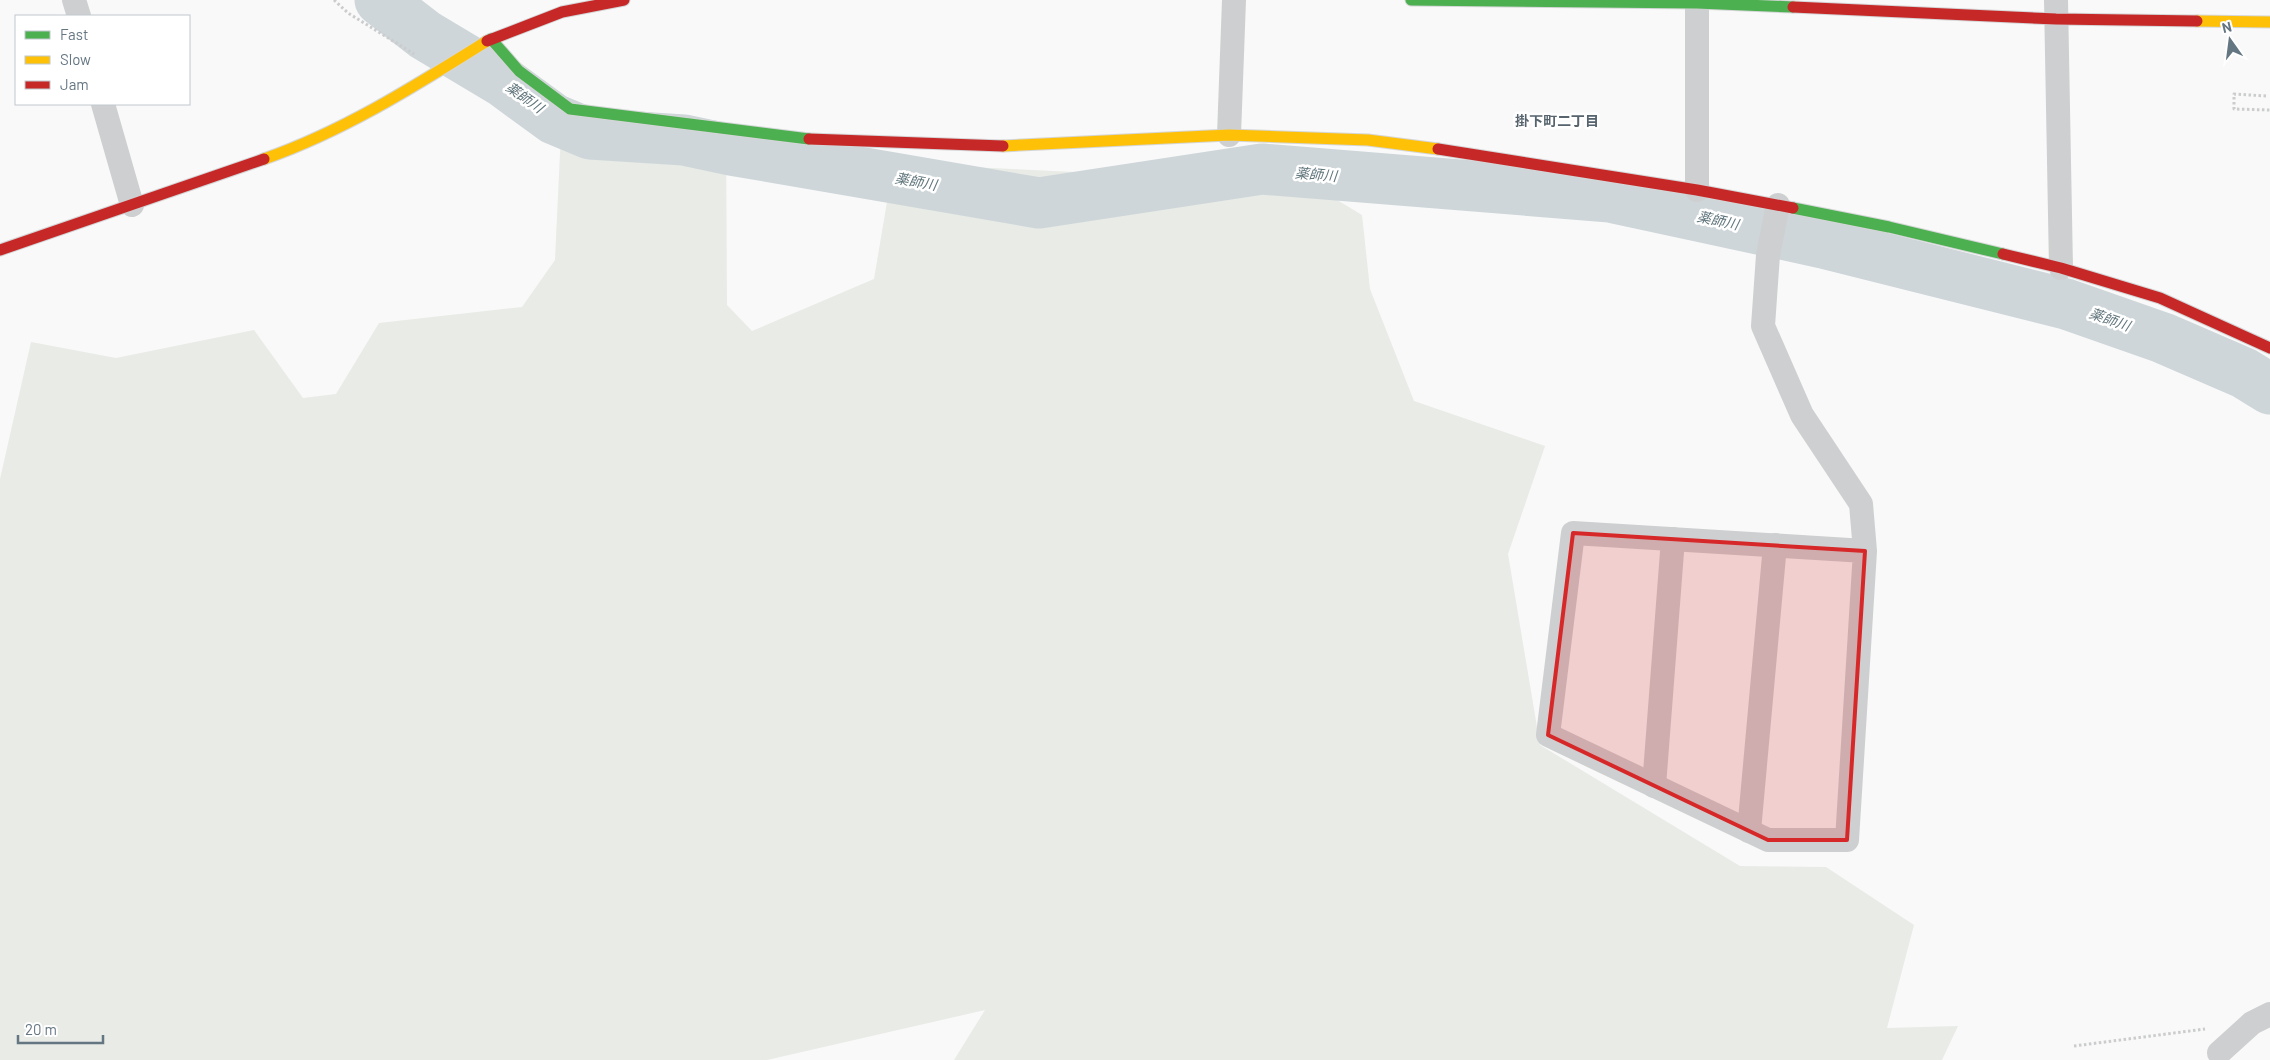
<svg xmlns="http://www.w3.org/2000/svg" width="2270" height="1060" viewBox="0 0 2270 1060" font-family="Barlow,'Noto Sans JP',sans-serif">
  <rect width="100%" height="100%" fill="#f9f9f9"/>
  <polygon fill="#e8ebe6" points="561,132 726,138 727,305 752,331 874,279 888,196 948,166 1309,183 1362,215 1370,289 1414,401 1545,446 1508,554 1540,745 1740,866 1826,867 1914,925 1887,1028 1958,1026 1942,1060 954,1060 985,1010 767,1060 0,1060 0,479 31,342 116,358 254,330 303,398 336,394 379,323 522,307 555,260"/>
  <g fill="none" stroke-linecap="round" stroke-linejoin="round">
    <polyline stroke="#ced6d9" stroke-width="51" points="380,0 425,35 502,81 554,119 590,134 684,140 731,150 1039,203 1262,169 1610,197 1823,243 2066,304 2163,338 2244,373 2270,389"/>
    <g stroke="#d5d6d7" stroke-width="13">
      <g id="fast">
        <polyline points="1411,0 1697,3 1793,7"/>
        <polyline points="491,39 519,71 570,109 809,139"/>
        <polyline points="1793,208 1889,227 2003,254"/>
      </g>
    </g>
    <g stroke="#d5d6d7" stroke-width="13">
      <g id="slow">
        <polyline points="2197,21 2270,22"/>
        <polyline points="1003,146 1229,135 1368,140 1438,149"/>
        <path d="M264,159C344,131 415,86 487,41"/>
      </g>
    </g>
    <g stroke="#d5d6d7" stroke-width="13">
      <g id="jam">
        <polyline points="1793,7 2056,19 2197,21"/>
        <polyline points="487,41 562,12 624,0"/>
        <polyline points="809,139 1003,146"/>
        <polyline points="1438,149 1697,190 1793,208"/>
        <polyline points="0,250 264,159"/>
        <polyline points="2003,254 2061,268 2160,298 2270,348"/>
      </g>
    </g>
    <g stroke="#cbcccd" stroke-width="3" stroke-dasharray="2.5 2.5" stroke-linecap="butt">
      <polyline points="334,0 348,13 414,54"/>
      <polyline points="2266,96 2234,94 2234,109 2270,110"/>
      <polyline points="2074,1046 2205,1029"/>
    </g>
    <g stroke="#cecfd0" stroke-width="24">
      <polyline points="74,0 79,16"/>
      <polyline points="1697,0 1697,190"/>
      <polyline points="2056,0 2061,268"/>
      <polyline points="103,104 132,205"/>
      <polyline points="1229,135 1234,0"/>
      <polyline points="1778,205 1768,255 1763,326 1802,415 1861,504 1865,551 1847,840 1768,840 1548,735 1573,533 1865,551"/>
      <polyline points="1654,786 1673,539"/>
      <polyline points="1749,831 1775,545"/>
      <polyline points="2219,1053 2252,1023 2270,1014"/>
    </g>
    <use href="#fast" stroke="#4caf50" stroke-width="11"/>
    <use href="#slow" stroke="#ffc107" stroke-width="11"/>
    <use href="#jam" stroke="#c62828" stroke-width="11"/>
  </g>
  <path fill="#d62828" fill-opacity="0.2" stroke="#d62828" stroke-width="4" stroke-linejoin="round" d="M1573,533L1865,551L1847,840H1768L1548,735Z"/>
  <g text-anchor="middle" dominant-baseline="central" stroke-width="5" stroke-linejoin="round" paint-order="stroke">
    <g font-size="14" font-style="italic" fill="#60757c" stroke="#fff">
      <text transform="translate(525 97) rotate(35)">薬師川</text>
      <text transform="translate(1316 174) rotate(5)">薬師川</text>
      <text transform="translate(916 181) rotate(10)">薬師川</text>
      <text transform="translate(1718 220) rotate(12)">薬師川</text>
      <text transform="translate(2110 319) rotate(19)">薬師川</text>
    </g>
    <g font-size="14" font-weight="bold" fill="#57646e" stroke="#fff">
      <text x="1557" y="120">掛下町二丁目</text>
    </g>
  </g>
  <rect x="15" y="15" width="175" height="90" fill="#ffffff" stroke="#c1c8cd"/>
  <rect x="25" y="31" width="25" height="8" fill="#4caf50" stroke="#c1c8cd"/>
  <text x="60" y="40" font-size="15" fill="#657683">Fast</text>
  <rect x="25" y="56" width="25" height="8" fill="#ffc107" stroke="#c1c8cd"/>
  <text x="60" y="65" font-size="15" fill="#657683">Slow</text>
  <rect x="25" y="81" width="25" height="8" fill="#c62828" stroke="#c1c8cd"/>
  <text x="60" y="90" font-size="15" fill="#657683">Jam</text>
  <g transform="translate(2230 40) rotate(346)" stroke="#ffffff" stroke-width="4" paint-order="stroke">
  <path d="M0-4L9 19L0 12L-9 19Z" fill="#657683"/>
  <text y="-8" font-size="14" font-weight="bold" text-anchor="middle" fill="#657683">N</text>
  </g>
  <path d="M18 1035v8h85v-8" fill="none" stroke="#657683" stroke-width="2.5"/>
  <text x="25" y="1035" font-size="15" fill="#657683" stroke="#ffffff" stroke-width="4" paint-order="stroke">20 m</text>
</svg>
